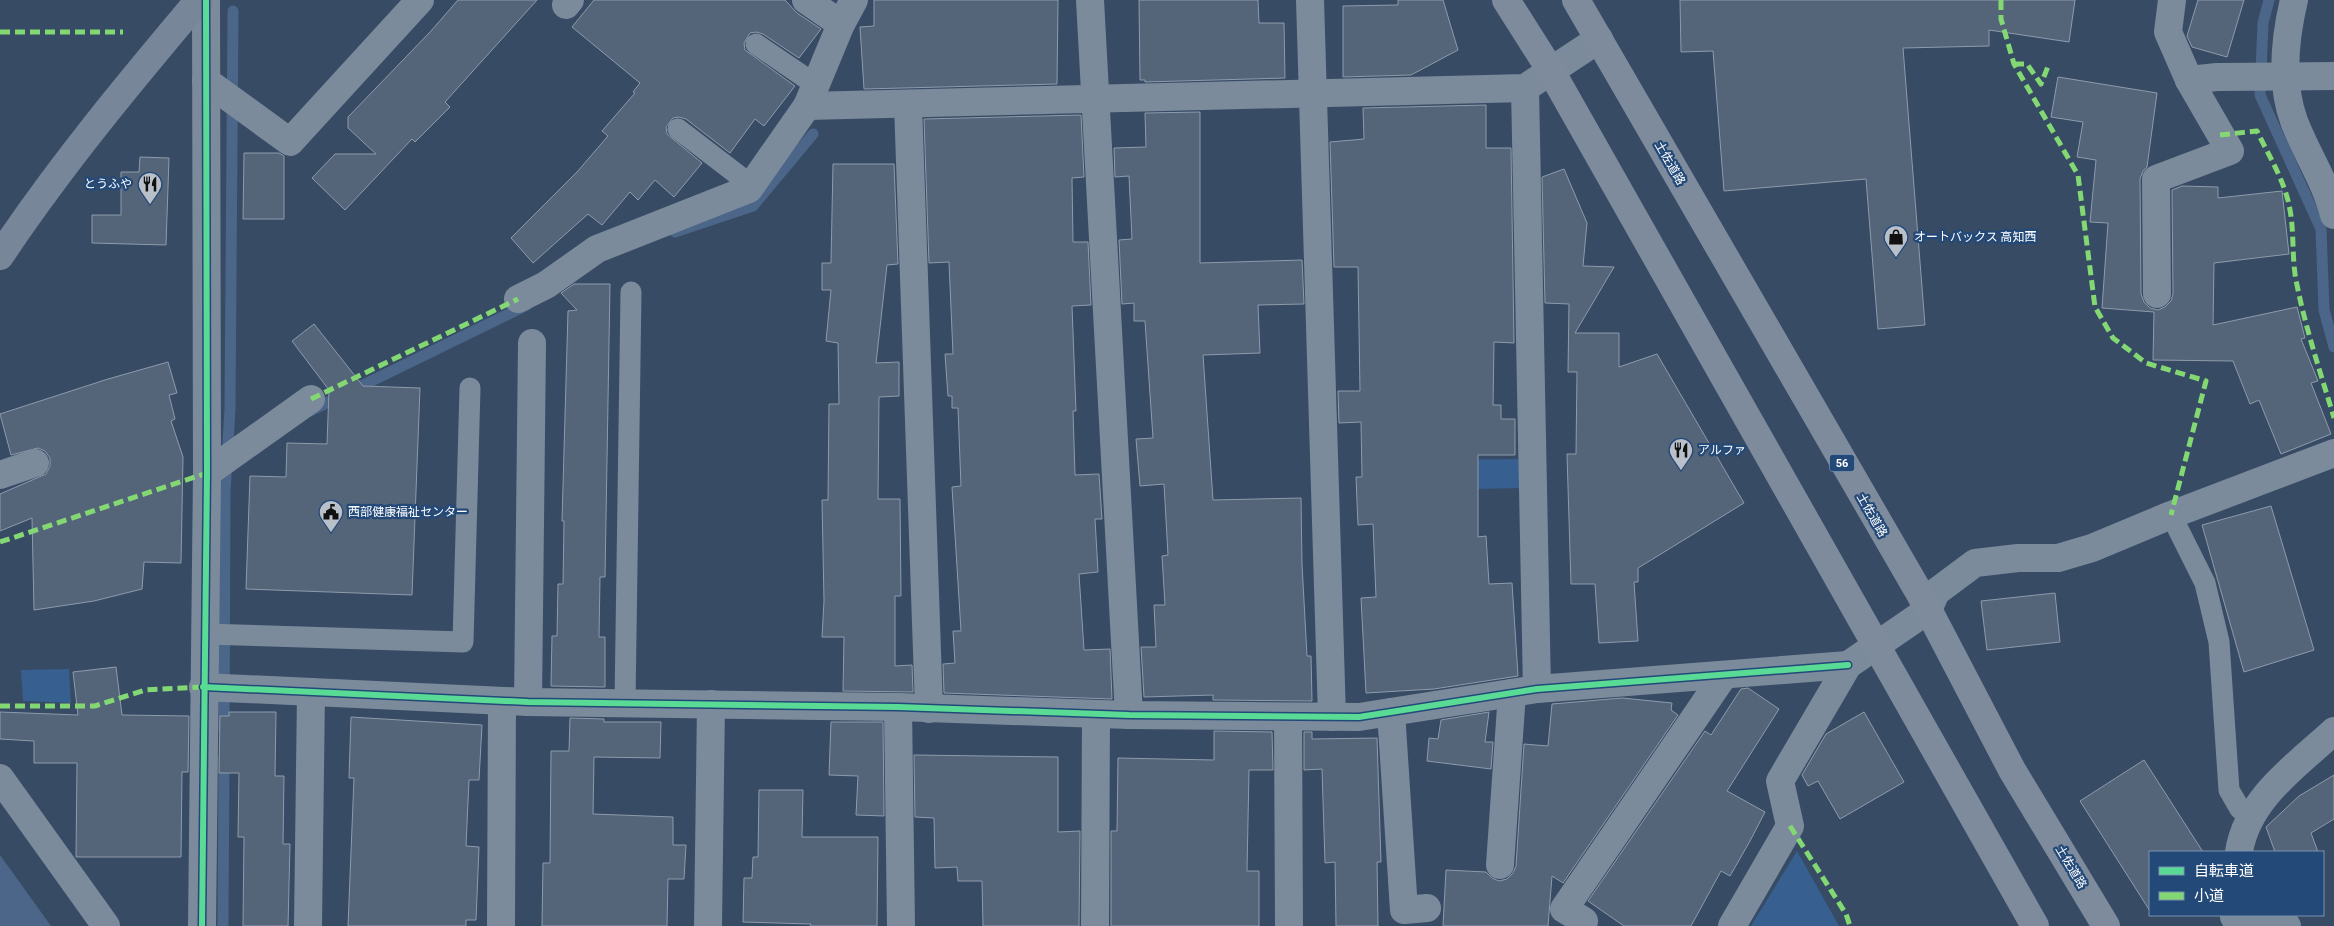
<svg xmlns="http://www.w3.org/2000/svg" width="2334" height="926" viewBox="0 0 2334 926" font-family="Roboto,'Noto Sans JP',sans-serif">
  <rect width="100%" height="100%" fill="#374b65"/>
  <g fill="#375f8f">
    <polygon points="1522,459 1522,488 1431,490 1430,460"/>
    <polygon points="69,669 71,703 23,701 21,670"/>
    <polygon points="1797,851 1839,926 1751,926"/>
  </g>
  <polygon fill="#4b6688" points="0,855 51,926 0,926"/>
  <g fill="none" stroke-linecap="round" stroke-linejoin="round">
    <g stroke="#4b6688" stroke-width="11">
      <polyline points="2269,0 2263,23 2260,95 2321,229 2324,310 2334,347"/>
      <polyline points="675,232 753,206 813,134"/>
      <polyline points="310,411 527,305"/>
      <polyline points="224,729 225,492 230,409 233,11"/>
      <polyline points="223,926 224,758"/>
    </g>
  </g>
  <g fill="#546479" stroke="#8e9bab">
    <polygon points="458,0 537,0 445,102 450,107 415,142 412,139 345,210 312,178 335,154 376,154 348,128 348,117 431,31"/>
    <polygon points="594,0 785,0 797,13 821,29 799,58 763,34 756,32 750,33 744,43 745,50 795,86 764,126 755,119 730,153 686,119 679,117 673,118 666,127 667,134 702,163 674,197 655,180 638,200 630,192 602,225 588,214 533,263 511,238 577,172 608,136 602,131 635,93 633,92 640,83 572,27"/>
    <polygon points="874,0 1058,0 1057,84 864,89 860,27 874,26"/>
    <polygon points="1139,0 1258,0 1259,23 1284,23 1285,78 1145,82 1145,80 1140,80"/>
    <polygon points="1398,0 1443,0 1458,50 1411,75 1343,77 1343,6 1398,5"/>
    <polygon points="1680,0 2075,0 2069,42 1989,30 1989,46 1903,48 1925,325 1878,329 1866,179 1724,191 1713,51 1681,52"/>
    <polygon points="2198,0 2244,0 2227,57 2192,47 2187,36"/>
    <polygon points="2058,77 2157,93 2147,167 2143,171 2140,179 2141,294 2144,302 2150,308 2158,310 2165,307 2171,301 2173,294 2172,190 2182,186 2218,187 2218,198 2282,191 2289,254 2214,263 2213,325 2297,307 2305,338 2301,339 2318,381 2311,383 2331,434 2281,454 2259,400 2250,404 2233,361 2153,360 2154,312 2102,308 2108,223 2090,222 2096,160 2077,157 2083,122 2051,117"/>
    <polygon points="1486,105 1486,148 1511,148 1514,343 1494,342 1493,405 1501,405 1501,419 1515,419 1515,455 1478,455 1478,537 1486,536 1489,584 1512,583 1518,676 1434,689 1366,693 1361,598 1376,597 1373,524 1358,525 1356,477 1362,477 1361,422 1339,423 1338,391 1360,391 1358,267 1334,267 1330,142 1364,139 1363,108"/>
    <polygon points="1200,112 1200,263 1302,260 1304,304 1258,305 1260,353 1203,355 1213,500 1301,498 1302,564 1307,656 1311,656 1312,701 1213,700 1213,695 1144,697 1141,647 1156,647 1154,605 1165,605 1162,556 1168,555 1164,484 1140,486 1136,439 1153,438 1145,321 1134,321 1134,303 1122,304 1119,240 1132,239 1129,176 1115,177 1114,148 1146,147 1145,113"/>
    <polygon points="1081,115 1084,177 1072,178 1073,242 1088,242 1091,305 1072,306 1076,411 1073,411 1075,475 1099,474 1102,519 1095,519 1098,572 1079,574 1084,650 1110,649 1112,699 944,693 943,664 955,663 953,631 961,631 952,487 961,486 958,408 952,408 952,396 948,396 945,354 953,354 949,262 929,263 924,119"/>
    <polygon points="244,153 279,153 284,156 284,219 243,219"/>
    <polygon points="140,157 169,158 166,245 92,243 92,215 121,215 121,172 139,172"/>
    <polygon points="833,164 894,164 898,264 887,265 876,363 899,362 899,396 879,397 878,499 900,499 901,596 895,596 895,666 912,665 913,692 843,691 844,637 822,637 824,601 822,500 828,500 829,404 839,404 838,343 826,341 831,290 822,290 822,263 831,263"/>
    <polygon points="1564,169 1587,223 1583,266 1614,267 1575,333 1619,333 1619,367 1657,354 1744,503 1638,568 1638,582 1634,582 1638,641 1599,643 1595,584 1571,584 1567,454 1576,454 1577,372 1568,372 1569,304 1545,303 1542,177"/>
    <polygon points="574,284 610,284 605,577 600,577 599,637 605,637 605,687 551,686 552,636 557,636 558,584 563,584 564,521 562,521 568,311 577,310 561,293"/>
    <polygon points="314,324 363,386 420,388 412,595 246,589 250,476 286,477 287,443 327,444 329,390 292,341"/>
    <polygon points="168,362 177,393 169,395 175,419 171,421 183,457 181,563 144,562 142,589 94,601 34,610 32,518 0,531 0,494 46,474 50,466 50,458 45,451 38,448 11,455 0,414 108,379"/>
    <polygon points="2271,506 2314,650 2244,672 2202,525"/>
    <polygon points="2055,593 2060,642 1987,650 1981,601"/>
    <polygon points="116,667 122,715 189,716 188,772 182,772 181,857 76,857 77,763 34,763 34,741 0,739 0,712 78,715 73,672"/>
    <polygon points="1748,688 1779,709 1727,791 1765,812 1750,841 1730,876 1721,871 1691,926 1624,926 1588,901 1705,731 1711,735 1741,689"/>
    <polygon points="1622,698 1672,703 1671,710 1678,715 1563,883 1552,876 1548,926 1443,926 1446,870 1486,872 1492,878 1499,881 1507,879 1513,873 1516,866 1524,744 1548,746 1552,704"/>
    <polygon points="229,712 276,712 275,776 284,776 283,844 290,844 288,926 243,926 244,837 238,837 239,773 219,773 220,716 229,716"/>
    <polygon points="1489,712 1485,742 1493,742 1491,769 1427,761 1429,738 1438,739 1441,720"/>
    <polygon points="1864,712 1904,782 1840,819 1818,781 1808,786 1802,775 1826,734"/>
    <polygon points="351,717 482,725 479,780 469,780 466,846 479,847 476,920 466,920 466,926 348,926 354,778 349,778"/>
    <polygon points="570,718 604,719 604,722 661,722 660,758 594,757 593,814 673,817 673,845 686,845 684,879 668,879 667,926 542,926 543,863 550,863 551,751 569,751"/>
    <polygon points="831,722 883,722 884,816 856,815 858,776 829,775"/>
    <polygon points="1214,731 1272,732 1273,770 1249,770 1247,871 1259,871 1259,926 1111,926 1111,831 1117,831 1118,758 1214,760"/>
    <polygon points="1304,732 1312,732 1312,739 1377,738 1381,862 1377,862 1378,926 1336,926 1335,862 1325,863 1322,769 1304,770"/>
    <polygon points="914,755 1058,757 1058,832 1080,831 1079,926 983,926 982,881 958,881 957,867 935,868 934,818 915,817"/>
    <polygon points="2144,760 2203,852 2150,852 2150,911 2080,801"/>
    <polygon points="2334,775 2334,819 2311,833 2318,852 2275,852 2266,827 2299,796"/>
    <polygon points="759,790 803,790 802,837 878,837 877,926 810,926 811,924 743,922 744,878 752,878 753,857 758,857"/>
  </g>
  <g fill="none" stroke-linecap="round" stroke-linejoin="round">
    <g stroke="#7b8b9c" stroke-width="21">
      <polyline points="756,44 816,85"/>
      <polyline points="678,129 751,185"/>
      <polyline points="2171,515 2205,583 2219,642 2229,790 2240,809 2251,816"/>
      <polyline points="204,634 463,642 470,388"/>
      <polyline points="625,702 631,292"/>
    </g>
    <g stroke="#7b8b9c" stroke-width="28">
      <polyline points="806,0 841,24"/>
      <polyline points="1090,0 1129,715"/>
      <polyline points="1310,0 1332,717"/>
      <path d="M2294,0C2285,38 2280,83 2294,121C2306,153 2326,182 2334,215"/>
      <polyline points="566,5 570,0"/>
      <polyline points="2189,80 2217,77 2334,76"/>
      <polyline points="206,81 290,142 420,0"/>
      <polyline points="1525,88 1537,689"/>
      <polyline points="908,104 929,709"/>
      <polyline points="807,106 1525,88 1599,39"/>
      <polyline points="2157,294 2156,179 2230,151 2189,80 2168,32 2172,0"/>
      <polyline points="518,299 546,285 597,249 749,189 807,106 841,24 854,0"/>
      <polyline points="207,473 311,399"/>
      <polyline points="0,475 35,463"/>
      <polyline points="203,687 528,702 898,707 1129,715 1359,717 1537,689 1848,665"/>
      <polyline points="528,702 532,343"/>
      <polyline points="898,707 901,926"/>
      <polyline points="1391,712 1404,910 1427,908"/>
      <polyline points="1288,717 1289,926"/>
      <polyline points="0,778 106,926"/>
      <path d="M2239,852C2247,799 2297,765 2334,731"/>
      <polyline points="1500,865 1512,693"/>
      <polyline points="2234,917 2287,926"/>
      <polyline points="1584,921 1564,909 1724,675"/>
      <polyline points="202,926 207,473 206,0"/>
      <polyline points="308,926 311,692"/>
      <polyline points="501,926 502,701"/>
      <polyline points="708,926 711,704"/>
      <polyline points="1095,926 1096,714"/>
      <polyline points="1732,926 1790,826 1780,781 1848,665 1928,610 1936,592 1975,563 2018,558 2058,558 2092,548 2171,515 2334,453"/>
    </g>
    <path stroke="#778698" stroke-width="28" d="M0,256C60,166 129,83 199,0"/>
    <g stroke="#7d8b9c" stroke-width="28">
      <polyline points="1506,0 1551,71 2035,926"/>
      <polyline points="1576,0 1920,594 2012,770 2106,926"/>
    </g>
    <g stroke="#83d873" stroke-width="5" stroke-dasharray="10 5" stroke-linecap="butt">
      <polyline points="2001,0 2001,19 2014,64 2078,175 2095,307 2113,338 2146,363 2206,381 2171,515"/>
      <polyline points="0,32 123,32"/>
      <polyline points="2014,64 2027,64 2041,84 2049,64"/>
      <path d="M2220,135L2257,131C2268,154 2284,180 2289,205C2295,231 2291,259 2297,285C2306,330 2321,374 2334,418"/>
      <polyline points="311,399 518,299"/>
      <polyline points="0,542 207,473"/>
      <polyline points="0,706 95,706 145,690 203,687"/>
      <polyline points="1790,826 1846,914 1850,926"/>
    </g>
    <g stroke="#234979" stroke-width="9">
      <g id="cycleway">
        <polyline points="203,687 528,702 898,707 1129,715 1359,717 1537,689 1848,665"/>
        <polyline points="202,926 207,473 206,0"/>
      </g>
    </g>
    <use href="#cycleway" stroke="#5adb95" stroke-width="6"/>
  </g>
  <defs>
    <g id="restaurant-pin" transform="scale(1.25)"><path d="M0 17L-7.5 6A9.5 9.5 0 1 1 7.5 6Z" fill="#b9c0c9" stroke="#234979"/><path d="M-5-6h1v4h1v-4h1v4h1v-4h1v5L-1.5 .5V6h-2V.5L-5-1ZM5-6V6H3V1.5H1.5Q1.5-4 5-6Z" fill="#111"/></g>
    <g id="shop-pin" transform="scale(1.25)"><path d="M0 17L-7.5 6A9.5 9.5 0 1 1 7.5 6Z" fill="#b9c0c9" stroke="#234979"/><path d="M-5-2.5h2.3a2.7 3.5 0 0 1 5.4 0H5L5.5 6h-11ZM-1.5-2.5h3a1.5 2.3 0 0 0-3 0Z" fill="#111"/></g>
    <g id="civic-pin" transform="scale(1.25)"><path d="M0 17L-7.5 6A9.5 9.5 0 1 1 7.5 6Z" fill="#b9c0c9" stroke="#234979"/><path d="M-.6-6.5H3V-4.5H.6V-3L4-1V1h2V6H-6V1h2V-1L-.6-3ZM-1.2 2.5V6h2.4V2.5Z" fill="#111"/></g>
  </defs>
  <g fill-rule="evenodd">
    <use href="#restaurant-pin" x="150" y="184"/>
    <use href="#shop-pin" x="1896" y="237"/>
    <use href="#restaurant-pin" x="1681" y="450"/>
    <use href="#civic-pin" x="331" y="512"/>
  </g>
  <g text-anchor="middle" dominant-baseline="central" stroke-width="4.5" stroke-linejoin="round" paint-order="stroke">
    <rect fill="#234979" stroke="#bdc8d7" stroke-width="1" x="1829.5" y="454.5" width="25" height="17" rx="4"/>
    <g font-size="11" font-weight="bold" fill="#fff">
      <text x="1842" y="463">56</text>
    </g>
    <g font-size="12" fill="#fff" stroke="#234979">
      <text transform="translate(1670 163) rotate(60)">土佐道路</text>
      <text transform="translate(1872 515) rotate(60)">土佐道路</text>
      <text transform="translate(2071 867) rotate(59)">土佐道路</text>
    </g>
    <g font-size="12" fill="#fff" stroke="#234979" text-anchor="start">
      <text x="132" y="184" text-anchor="end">とうふや</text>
      <text x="1914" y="237">オートバックス 高知西</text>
      <text x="1698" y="450">アルファ</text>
      <text x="348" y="512">西部健康福祉センター</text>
    </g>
  </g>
  <rect x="2149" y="851" width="175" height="65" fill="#234979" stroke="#7b92af"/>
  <rect x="2159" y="867" width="25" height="8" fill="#5adb95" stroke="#7b92af"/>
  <text x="2194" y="876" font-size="15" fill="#ffffff">自転車道</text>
  <rect x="2159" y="892" width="25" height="8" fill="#83d873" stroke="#7b92af"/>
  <text x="2194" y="901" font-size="15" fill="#ffffff">小道</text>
</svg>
